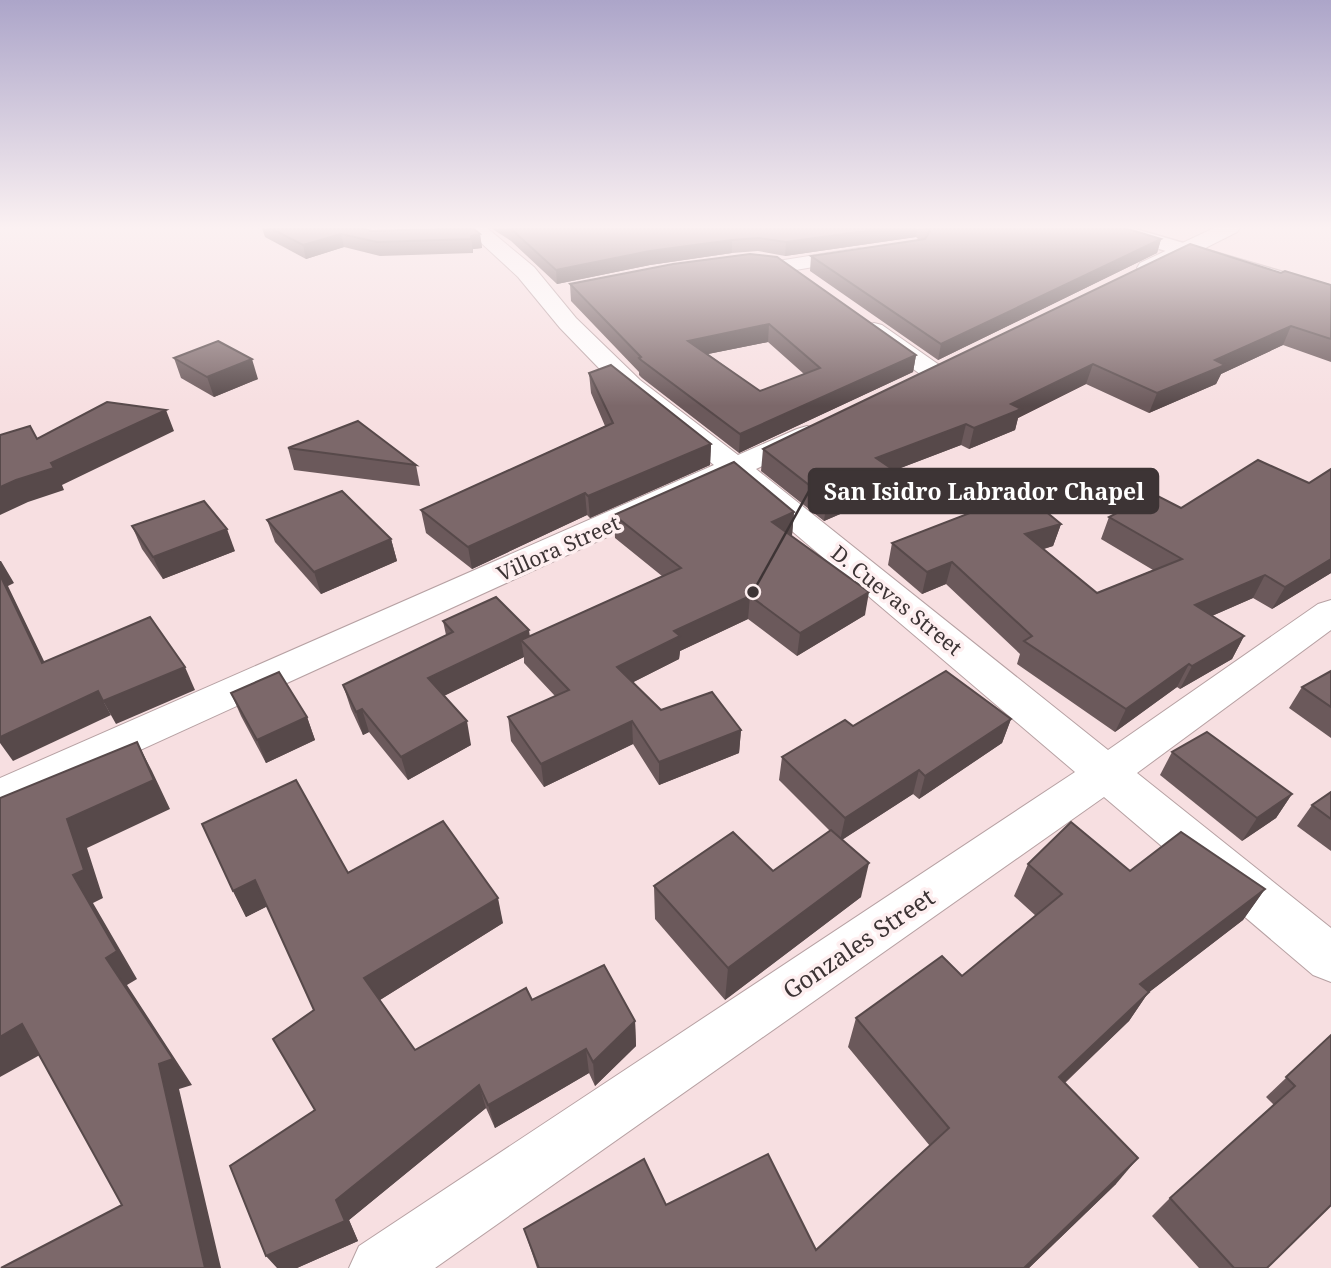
<svg xmlns="http://www.w3.org/2000/svg" width="1331" height="1268" viewBox="0 0 1331 1268" font-family="'Noto Serif',serif">
  <rect width="100%" height="100%" fill="#f7dfe1"/>
  <g fill="none" stroke-linecap="round" stroke-linejoin="round">
    <g stroke="#b7a1a3" stroke-width="2">
      <g id="street">
        <polygon points="465,228 487,228 534,267 576,318 640,380 738,455 797,429 807,426 817,429 821,435 817,441 756,469 1108,750 1318,604 1331,600 1331,630 1137,773 1331,928 1331,982 1313,975 1104,797 435,1268 349,1268 359,1246 1075,772 732,480 0,814 0,778 714,465 622,392 560,328 518,277"/>
        <polygon points="1214,228 1240,228 1237,232 1156,273 1140,273 1137,268 1140,263"/>
        <polygon points="859,248 866,250 869,254 866,258 784,272 777,270 773,266 777,262 784,260"/>
        <polygon points="874,323 882,325 945,369 949,374 945,379 936,382 927,379 866,335 862,330 866,325"/>
      </g>
    </g>
    <g stroke="#b7a1a3" stroke-width="3">
      <polygon id="secondary" points="1099,228 1132,228 1331,286 1331,300 1102,232"/>
    </g>
    <use href="#street" fill="#fff" fill-rule="evenodd"/>
    <use href="#secondary" fill="#fff" fill-rule="evenodd"/>
  </g>
  <g fill="#6b595b" fill-rule="evenodd">
    <polygon points="262,228 363,228 371,231 480,234 482,248 473,249 473,253 380,256 344,247 306,259 265,237"/>
    <polygon points="491,228 1125,228 1161,239 1157,253 938,360 810,271 811,256 919,240 916,237 785,256 758,251 732,253 650,265 557,284 511,241"/>
    <polygon points="1281,273 1331,285 1331,362 1283,345 1221,374 1216,384 1149,413 1086,384 1018,418 1015,430 969,449 961,445 895,470 891,492 824,521 761,471 763,449"/>
    <path d="M570,284L916,355L913,372L739,453L642,378L639,375V372L571,301ZM768,342L804,374L760,391L708,354Z"/>
    <polygon points="174,358 258,379 214,397 181,378"/>
    <polygon points="589,373 711,444 710,465 590,518 587,515 472,569 426,533 421,510 605,426 591,393"/>
    <polygon points="288,448 416,465 420,486 294,470"/>
    <polygon points="1331,469 1331,573 1272,609 1253,598 1212,616 1244,636 1232,659 1180,689 1177,687 1115,732 1017,664 1020,654 946,584 922,594 888,565 892,543 972,512 976,496 1061,524 1053,546 1044,549 1097,593 1153,570 1101,539 1109,517 1181,508 1309,483"/>
    <polygon points="794,512 792,535 791,535 865,615 797,656 748,619 680,651 679,659 633,682 661,710 741,730 739,753 659,785 633,744 544,787 511,741 508,717 555,696 524,663 524,657 444,696 471,745 408,780 369,732 363,735 351,709 343,685 446,635 443,621 530,636 662,576 615,538 614,515"/>
    <polygon points="267,520 391,539 397,561 321,594 275,542"/>
    <polygon points="132,526 235,551 163,579 142,549"/>
    <polygon points="1331,671 1331,738 1289,708 1302,687"/>
    <polygon points="231,693 307,717 315,740 266,763 241,716"/>
    <polygon points="1011,719 1002,743 919,799 913,794 842,840 861,897 725,1000 655,919 654,886 773,871 830,831 779,780 782,757 853,726"/>
    <polygon points="1172,752 1292,794 1276,818 1242,841 1160,775"/>
    <polygon points="1331,792 1331,851 1297,826 1312,805"/>
    <polygon points="1028,864 1130,871 1265,889 1243,920 1148,993 1129,1021 1065,1083 1116,1184 1029,1268 537,1268 524,1229 666,1205 816,1250 930,1146 848,1047 856,1018 962,976 1036,916 1014,896"/>
    <polygon points="348,873 503,923 380,1000 415,1050 532,1000 635,1021 636,1046 595,1086 589,1073 495,1128 486,1108 349,1220 358,1241 297,1268 315,1110 314,1010 267,906 246,917 233,891"/>
    <polygon points="1331,1035 1267,1268 1199,1268 1152,1216 1170,1198 1274,1105 1266,1097"/>
  </g>
  <g fill="#57494a">
    <polygon points="887,228 917,228 916,237 785,256 786,242"/>
    <polygon points="341,234 344,247 306,259 303,245"/>
    <polygon points="480,234 482,248 473,249 473,253 471,236"/>
    <polygon points="1161,239 1157,253 938,360 941,344"/>
    <polygon points="732,240 732,253 650,265 557,284 556,270 650,251"/>
    <polygon points="769,324 768,342 688,358 688,341"/>
    <polygon points="1291,326 1283,345 1221,374 1216,384 1149,413 1157,393 1215,360"/>
    <polygon points="916,355 913,372 739,453 740,434"/>
    <polygon points="252,359 258,379 214,397 207,377"/>
    <polygon points="1093,364 1086,384 1018,418 1015,430 969,449 974,428 1011,404"/>
    <polygon points="166,410 174,431 62,485 64,490 28,502 0,515 0,487"/>
    <polygon points="966,424 961,445 872,479 876,458"/>
    <polygon points="711,444 710,465 590,518 588,496"/>
    <polygon points="895,471 891,492 824,521 827,499"/>
    <polygon points="585,493 587,515 472,569 468,547"/>
    <polygon points="794,512 792,535 770,544 772,522"/>
    <polygon points="1061,524 1053,546 1018,556 1025,534"/>
    <polygon points="227,529 235,551 163,579 153,557"/>
    <polygon points="391,539 397,561 321,594 314,572"/>
    <polygon points="1331,559 1331,573 1272,609 1285,587"/>
    <polygon points="0,561 1,561 14,583 8,586 56,686 42,663 0,575"/>
    <polygon points="952,562 946,584 922,594 927,572"/>
    <polygon points="1265,575 1253,598 1184,628 1195,605"/>
    <polygon points="869,592 865,615 797,656 800,633"/>
    <polygon points="750,596 748,619 680,651 679,659 618,690 617,667 674,631"/>
    <polygon points="529,630 532,652 521,640 524,657 433,701 428,678"/>
    <polygon points="1244,636 1232,659 1180,689 1192,666"/>
    <polygon points="1189,664 1177,687 1115,732 1126,709"/>
    <polygon points="185,667 195,690 116,724 103,701"/>
    <polygon points="98,691 111,715 13,761 0,743 0,737"/>
    <polygon points="362,709 369,732 363,735 356,712"/>
    <polygon points="307,717 315,740 266,763 257,740"/>
    <polygon points="1011,719 1002,743 919,799 925,776"/>
    <polygon points="467,721 471,745 408,780 401,757"/>
    <polygon points="632,721 633,744 544,787 541,764"/>
    <polygon points="741,730 739,753 659,785 659,762"/>
    <polygon points="137,742 152,771 170,809 87,848 103,898 93,903 137,979 127,985 192,1085 179,1089 221,1268 205,1268 106,958 73,875 67,819"/>
    <polygon points="919,770 913,794 840,841 845,818"/>
    <polygon points="1292,794 1276,818 1242,841 1257,818"/>
    <polygon points="869,863 861,897 725,1000 728,968"/>
    <polygon points="255,880 268,906 246,917 233,891"/>
    <polygon points="1265,889 1243,920 1148,993 1129,1021 1042,1104 1059,1077 1140,984"/>
    <polygon points="498,898 503,923 375,1003 364,978"/>
    <polygon points="635,1021 636,1046 595,1086 593,1062"/>
    <polygon points="22,1024 47,1051 0,1077 0,1037"/>
    <polygon points="586,1049 589,1073 495,1128 488,1105"/>
    <polygon points="479,1085 486,1108 349,1220 358,1241 297,1268 277,1268 266,1256"/>
    <polygon points="1138,1158 1116,1184 1029,1268 1024,1268"/>
  </g>
  <g fill="#7c686a" stroke="#57494a" stroke-width="2" fill-rule="evenodd">
    <polygon points="270,228 363,228 371,231 473,228 480,234 471,236 471,239 377,242 341,234 303,245"/>
    <polygon points="510,228 887,228 786,242 759,238 732,240 650,251 556,270"/>
    <polygon points="925,228 1125,228 1161,239 941,344 811,256 925,239 930,231"/>
    <polygon points="1190,244 1281,273 1285,271 1331,285 1331,339 1291,326 1215,360 1225,365 1157,393 1093,364 1011,404 1021,409 974,428 966,424 876,458 895,471 827,499 763,449"/>
    <path d="M750,254L777,257L916,355L740,434L641,360L639,358L641,357L570,284L673,264ZM769,324L820,368L760,391L688,341Z"/>
    <polygon points="218,341 252,359 207,377 174,358"/>
    <polygon points="611,365 711,444 588,496 585,493 468,547 421,510 613,423 589,373"/>
    <polygon points="107,402 166,410 51,463 54,468 16,480 0,487 0,435 30,426 37,439"/>
    <polygon points="358,421 416,465 288,448"/>
    <polygon points="1258,460 1309,483 1331,469 1331,559 1285,587 1265,575 1195,605 1244,636 1192,666 1189,664 1126,709 1024,641 1032,636 952,562 927,572 892,543 988,506 976,496 1016,487 1061,524 1025,534 1097,593 1182,559 1109,517 1154,494 1181,508"/>
    <polygon points="734,462 794,512 772,522 869,592 800,633 750,596 674,631 680,636 617,667 661,710 712,692 741,730 659,762 632,721 541,764 508,717 569,690 521,640 681,568 614,515"/>
    <polygon points="342,491 391,539 314,572 267,520"/>
    <polygon points="204,501 227,529 153,557 132,526"/>
    <polygon points="0,575 42,663 150,617 185,667 103,701 98,691 0,737"/>
    <polygon points="496,597 529,630 428,678 467,721 401,757 362,709 356,712 343,685 453,632 443,621"/>
    <polygon points="946,671 1011,719 925,776 919,770 845,818 782,757 845,720 853,726"/>
    <polygon points="1331,671 1331,707 1302,687"/>
    <polygon points="279,672 307,717 257,740 231,693"/>
    <polygon points="1207,732 1292,794 1257,818 1172,752"/>
    <polygon points="137,742 154,780 67,819 84,870 73,875 117,951 106,958 173,1059 159,1064 205,1268 1,1268 122,1205 22,1024 0,1037 0,798"/>
    <polygon points="296,780 348,873 443,821 498,898 364,978 415,1050 526,988 532,1000 604,965 635,1021 593,1062 586,1049 488,1105 479,1085 336,1200 345,1221 266,1256 230,1166 315,1110 273,1039 314,1010 255,880 233,891 202,824"/>
    <polygon points="1331,792 1331,819 1312,805"/>
    <polygon points="1071,822 1130,871 1181,832 1265,889 1140,984 1149,992 1059,1077 1138,1158 1024,1268 539,1268 524,1229 644,1159 666,1205 768,1154 816,1250 949,1128 856,1018 942,956 962,976 1062,894 1028,864"/>
    <polygon points="831,830 869,863 728,968 654,886 733,832 773,871"/>
    <polygon points="1331,1035 1331,1205 1267,1268 1234,1268 1170,1198 1295,1086 1286,1077"/>
  </g>
  <linearGradient id="sky" x2="0" y2="1"><stop stop-color="#aca5c9"/><stop offset="0.56" stop-color="#fbf1f2"/><stop offset="1" stop-color="#fbf1f2" stop-opacity="0"/></linearGradient>
  <rect width="1331" height="406" fill="url(#sky)"/>
  <g text-anchor="middle" dominant-baseline="central" stroke-width="7" stroke-linejoin="round" paint-order="stroke">
    <g font-size="21" fill="#3d3435" stroke="#feeff0">
      <text transform="translate(558 548) rotate(-24)">Villora Street</text>
      <text transform="translate(897 600) rotate(39)">D. Cuevas Street</text>
    </g>
    <g font-size="24" fill="#3d3435" stroke="#feeff0">
      <text transform="translate(858 943) rotate(-34)">Gonzales Street</text>
    </g>
  </g>
  <path fill="none" stroke="#3d3435" stroke-width="2.5" d="M753 592L809 491"/>
  <circle fill="#3d3435" stroke="#feeff0" stroke-width="2.5" cx="753" cy="592" r="7"/>
  <rect fill="#3d3435" stroke="#3d3435" stroke-width="2.5" x="809" y="469" width="349" height="44" rx="7"/>
  <g font-size="23" text-anchor="middle" font-weight="bold" fill="#fff">
    <text x="984" y="500">San Isidro Labrador Chapel</text>
  </g>
</svg>
